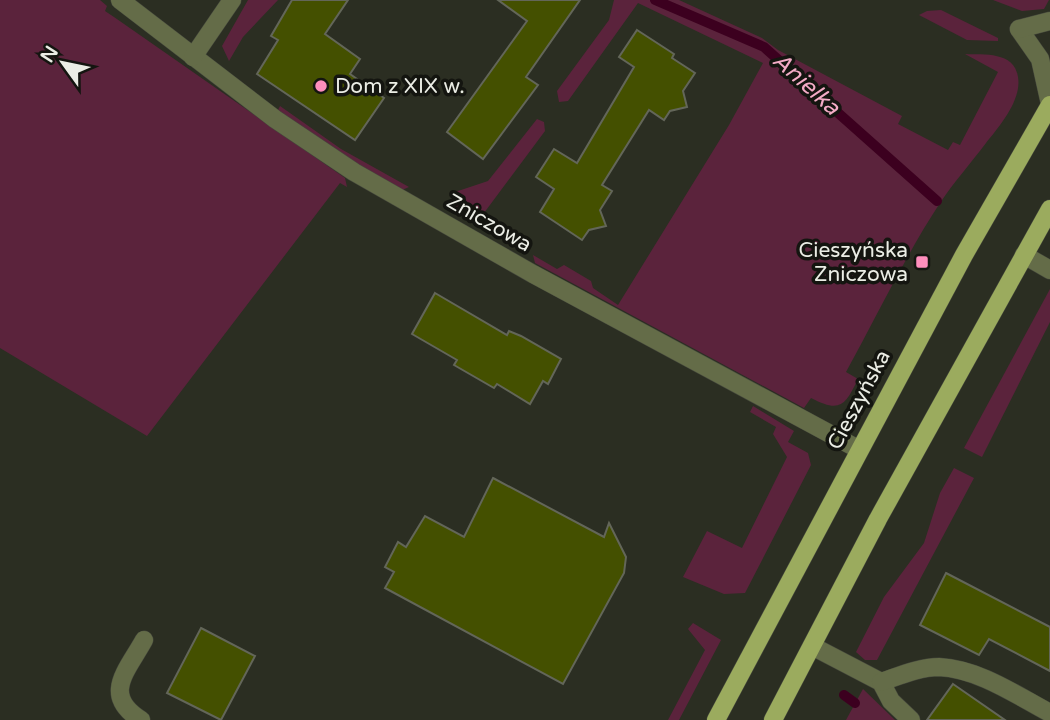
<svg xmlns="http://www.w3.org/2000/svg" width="1050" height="720" viewBox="0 0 1050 720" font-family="'Varela Round',sans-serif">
  <rect width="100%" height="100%" fill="#2b2e22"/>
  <g fill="#5b233c">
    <polygon points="0,0 100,0 107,6 105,11 114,17 345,178 347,187 340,183 147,436 0,348"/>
    <polygon points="248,0 278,0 243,37 229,61 222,46"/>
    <path d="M614,0H679L762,38L778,50L902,116L898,124L948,150L953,142L960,145L998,72L965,54C984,55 1014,51 1018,77C1022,100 999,127 986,143C971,163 954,182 940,203C905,256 877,316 846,372L858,379C845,406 840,413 811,398L804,408L535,263L533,255L557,269L564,265L591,281L593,288L618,305L729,125L763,63L638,3L568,101L559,102L557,91L609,20Z"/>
    <polygon points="993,0 1049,0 1044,9 1022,11"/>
    <polygon points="941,10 998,38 998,41 967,40 919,15 927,11"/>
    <polygon points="280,106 341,149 409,187 402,190 356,163 278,110"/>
    <polygon points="537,119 544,122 545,131 481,217 476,221 456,210 455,192 488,181"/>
    <polygon points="1050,289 1050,322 982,457 964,448"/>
    <polygon points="753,406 794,431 788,442 808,453 811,465 745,593 724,594 683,577 707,531 742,548 787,457 773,434 776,427 750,412"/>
    <polygon points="954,468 974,478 877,660 865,660 856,652 884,597 924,543 940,493"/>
    <polygon points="693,623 721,640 679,720 668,720 705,650 688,629"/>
    <polygon points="863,689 895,720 846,720"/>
  </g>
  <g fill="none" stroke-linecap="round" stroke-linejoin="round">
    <g stroke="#3c001f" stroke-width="10">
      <polyline points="655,0 764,47 937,201"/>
      <polyline points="844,695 855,703"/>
    </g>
  </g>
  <g fill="#445000" stroke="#636659" stroke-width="2">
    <polygon points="292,0 348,0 325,34 360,59 350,74 384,98 355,140 257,74 278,40 271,36"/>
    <polygon points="498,0 580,0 526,77 538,85 483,159 447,132 527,21"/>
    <polygon points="637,30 674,54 672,58 695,73 683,91 687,107 670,111 664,120 649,110 602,185 612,191 600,210 606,226 589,230 582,240 540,212 554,189 536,177 554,149 577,163 634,67 619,57"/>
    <polygon points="435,293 507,335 509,331 521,336 561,359 548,384 543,381 530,404 497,384 494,388 454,365 457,360 412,334"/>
    <polygon points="493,478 604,537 609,523 626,557 624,573 563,684 385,588 394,572 385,567 398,542 406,547 425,516 464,537"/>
    <polygon points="946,573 1050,627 1050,671 989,639 979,655 920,625"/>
    <polygon points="201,628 255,656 221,720 167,693"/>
    <polygon points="953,684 1005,720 927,720"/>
  </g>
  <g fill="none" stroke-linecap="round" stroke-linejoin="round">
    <g stroke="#46493d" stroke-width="19">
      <g id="minor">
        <polyline points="120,0 275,119 354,172 533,274 858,449"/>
        <polyline points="1019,29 1040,59 1050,104"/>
        <polyline points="1019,29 1050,21"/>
        <polyline points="193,57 232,0"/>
        <polyline points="1024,255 1050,270"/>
        <polyline points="812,646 881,682 891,701 911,720"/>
        <path d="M881,682C899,676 920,667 939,667C979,669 1016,695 1050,713"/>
        <path d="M141,720C101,695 127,671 144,640"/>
      </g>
    </g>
    <g stroke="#46493d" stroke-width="19">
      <g id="major">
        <polyline points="716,720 964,255 1050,105"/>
        <polyline points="773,720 878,519 1050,209"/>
      </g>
    </g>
    <use href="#minor" stroke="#646c48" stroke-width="18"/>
    <use href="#major" stroke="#9bab5e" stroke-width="18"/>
  </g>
  <g fill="#fe8ebc" stroke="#141510" stroke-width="2.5">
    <circle cx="321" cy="86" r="7"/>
    <rect x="915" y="255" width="14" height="14" rx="3.5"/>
  </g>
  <g text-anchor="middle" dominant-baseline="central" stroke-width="7" stroke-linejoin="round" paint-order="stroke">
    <g font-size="21" fill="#ebede5" stroke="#141510" text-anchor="start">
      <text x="335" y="86">Dom z XIX w.</text>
      <text x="908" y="250" text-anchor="end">Cieszyńska<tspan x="908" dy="24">Zniczowa</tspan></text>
    </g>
    <g font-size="21" fill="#ebede5" stroke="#141510">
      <text transform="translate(489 223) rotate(30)">Zniczowa</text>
      <text transform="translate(859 400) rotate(-62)">Cieszyńska</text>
    </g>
    <g font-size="23" font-style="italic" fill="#f3abc6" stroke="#141510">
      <text transform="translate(806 84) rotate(42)">Anielka</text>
    </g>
  </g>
  <g transform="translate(63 63) rotate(303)" stroke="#141510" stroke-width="5" paint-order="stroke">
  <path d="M0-5L12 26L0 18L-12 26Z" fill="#ebede5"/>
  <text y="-10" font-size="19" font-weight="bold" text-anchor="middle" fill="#ebede5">N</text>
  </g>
</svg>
